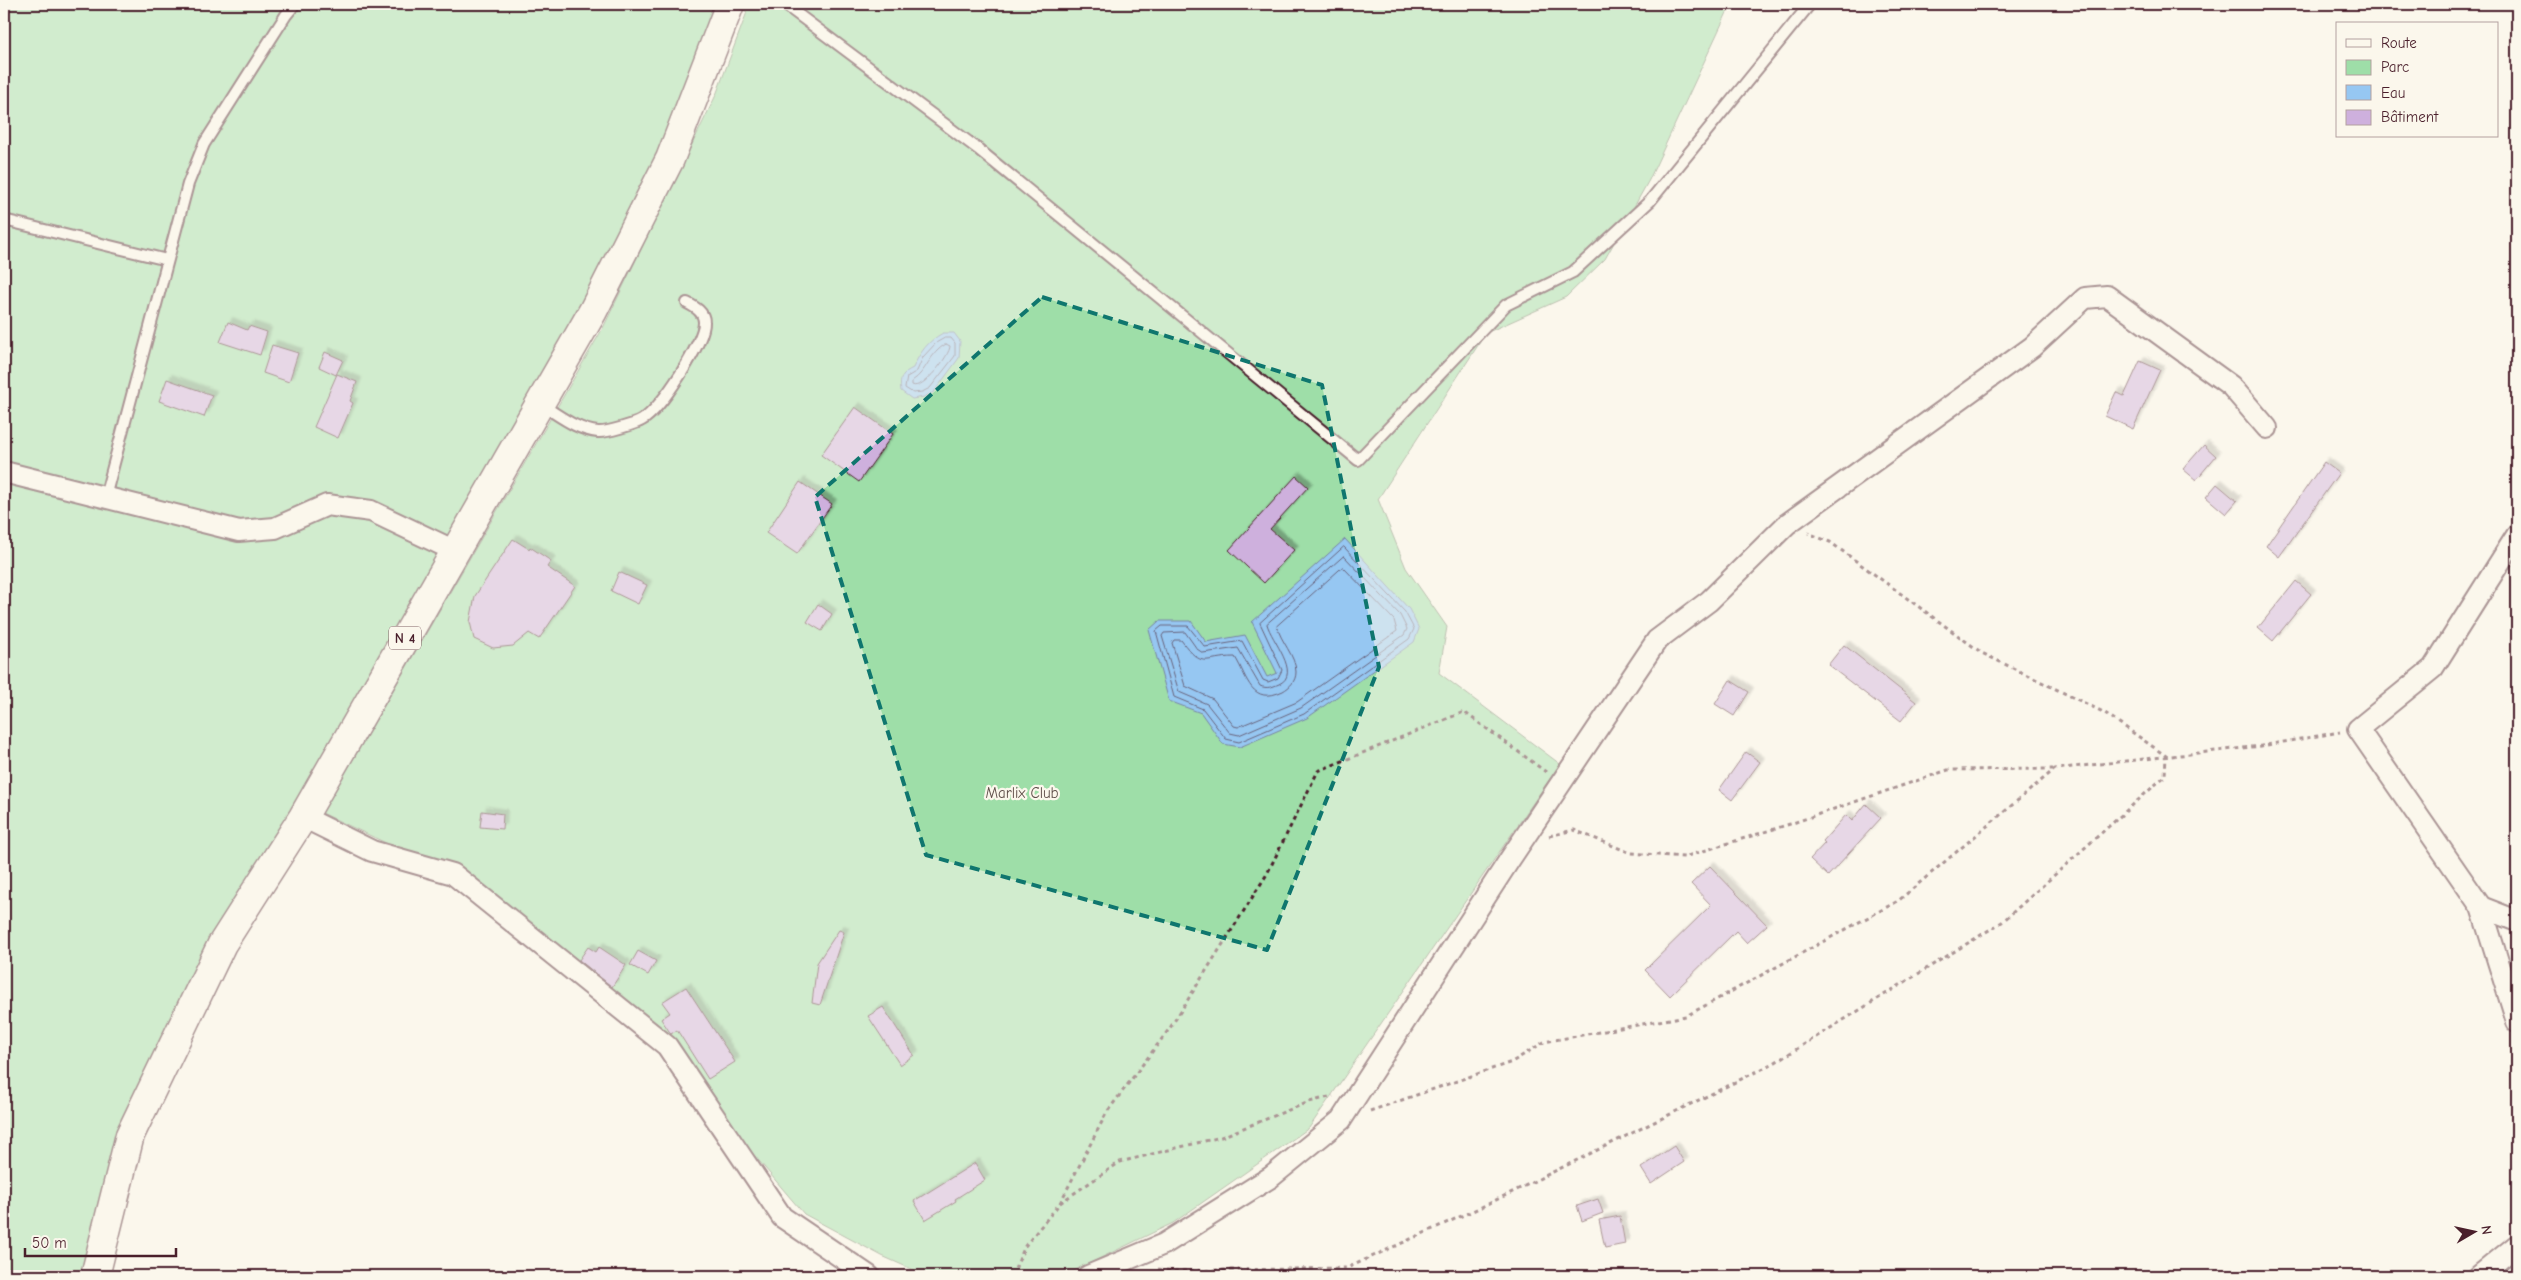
<svg xmlns="http://www.w3.org/2000/svg" width="2521" height="1280" viewBox="0 0 2521 1280" font-family="'Comic Neue',sans-serif">
  <defs>
    <filter id="shadow"><feDropShadow dx="4.5" dy="-4.5" stdDeviation="1" flood-color="#0004"/></filter>
  </defs>
  <rect width="100%" height="100%" fill="#fbf7ec"/>
  <filter id="ink" filterUnits="userSpaceOnUse"><feTurbulence type="fractalNoise" baseFrequency=".02" numOctaves="2"/><feDisplacementMap in="SourceGraphic" scale="10" xChannelSelector="R" yChannelSelector="G"/><feConvolveMatrix kernelMatrix="1 2 1 2 8 2 1 2 1" color-interpolation-filters="sRGB"/></filter>
  <g filter="url(#ink)">
    <g fill="#9edea8" stroke="#747e6a">
      <polygon points="4,4 730,4 638,223 163,1064 95,1276 4,1276"/>
      <polygon points="735,4 1731,4 1649,180 1605,259 1566,297 1486,333 1378,499 1406,568 1447,627 1439,673 1560,764 1309,1128 1173,1223 1063,1276 927,1276 882,1256 804,1214 748,1148 676,1045 482,888 322,813 603,328 716,95 747,12"/>
    </g>
    <g fill="#96c7f2" stroke="#7884a2">
      <path d="M943,333H954L960,341L959,358L934,392L924,397L912,399L901,391C899,378 902,373 913,368C920,352 928,341 943,333Z"/>
      <polygon points="1345,539 1409,609 1419,629 1414,642 1307,718 1240,747 1223,744 1201,713 1169,701 1149,630 1159,621 1191,621 1206,642 1245,635 1267,677 1277,673 1252,622"/>
    </g>
    <g fill="none" stroke-linecap="round" stroke-linejoin="round">
      <g stroke="#68627b" stroke-width="1">
        <polygon points="945,338 951,338 955,343 955,356 930,388 922,392 913,393 905,388 907,377 917,371 923,357 936,343"/>
        <path d="M946,344L950,346C950,355 923,391 912,385V381C927,372 929,353 946,344Z"/>
        <polygon points="1344,547 1405,612 1414,629 1409,639 1304,714 1239,742 1226,739 1203,709 1174,697 1156,631 1162,626 1188,626 1205,647 1242,641 1263,680 1268,682 1278,678 1282,670 1260,623"/>
        <path d="M1344,556L1400,615L1407,629L1404,635L1301,708L1239,735L1230,733L1207,704L1179,692L1162,636L1164,633L1185,632L1197,649L1203,653L1238,648L1260,686C1267,689 1272,687 1279,684C1302,674 1271,640 1267,624Z"/>
        <path d="M1343,567L1394,620L1397,631L1297,702L1238,727L1234,726L1213,699L1185,686L1172,643L1174,640H1181C1204,671 1203,657 1235,657C1248,678 1251,706 1283,691C1290,687 1296,681 1296,672C1296,656 1280,641 1277,626Z"/>
      </g>
    </g>
    <g fill="#ceb0dd" stroke="#4a1f2b" filter="url(#shadow)">
      <polygon points="228,322 247,330 249,326 267,332 260,355 220,342"/>
      <polygon points="272,345 298,353 289,382 263,373"/>
      <polygon points="325,352 343,360 336,375 319,367"/>
      <polygon points="2140,361 2160,370 2133,429 2105,416 2116,392 2124,396"/>
      <polygon points="337,374 357,382 350,401 353,403 338,438 314,427"/>
      <polygon points="167,379 212,395 204,417 159,401"/>
      <polygon points="855,407 893,434 859,482 821,455"/>
      <polygon points="2204,445 2216,456 2196,480 2183,469"/>
      <polygon points="2324,462 2339,473 2279,557 2266,546"/>
      <polygon points="1296,476 1308,487 1270,529 1294,550 1264,583 1229,550"/>
      <polygon points="800,482 832,504 797,554 766,533"/>
      <polygon points="2217,484 2237,501 2226,514 2206,497"/>
      <polygon points="513,539 529,549 530,547 551,561 547,567 575,586 539,639 529,633 513,646 493,648 474,639 470,622 475,596"/>
      <polygon points="619,572 647,585 638,604 611,591"/>
      <polygon points="2296,581 2311,594 2273,641 2258,628"/>
      <polygon points="818,604 832,614 822,631 807,622"/>
      <polygon points="1844,645 1916,702 1901,721 1828,665"/>
      <polygon points="1730,680 1749,692 1734,716 1715,704"/>
      <polygon points="1746,752 1760,762 1732,800 1719,790"/>
      <polygon points="1866,804 1881,818 1828,876 1810,859 1825,843 1823,841 1846,815 1852,821"/>
      <polygon points="482,811 503,814 502,829 480,827"/>
      <polygon points="1710,866 1767,925 1747,943 1736,931 1670,996 1645,970 1711,905 1691,884"/>
      <polygon points="839,930 844,932 820,1005 812,1003 817,963"/>
      <polygon points="588,947 596,952 599,947 626,965 612,987 579,960"/>
      <polygon points="638,951 656,961 648,975 630,965"/>
      <polygon points="686,987 735,1062 708,1079 677,1030 671,1034 661,1019 670,1013 662,1002"/>
      <polygon points="883,1007 914,1055 900,1065 868,1016"/>
      <polygon points="1674,1146 1684,1162 1651,1184 1641,1168"/>
      <polygon points="975,1163 985,1180 955,1199 956,1201 925,1220 914,1201"/>
      <polygon points="1598,1199 1603,1213 1582,1221 1577,1206"/>
      <polygon points="1620,1216 1625,1244 1605,1248 1599,1220"/>
    </g>
    <g fill="none" stroke-linecap="round" stroke-linejoin="round">
      <g stroke="#4a1f2b" stroke-width="14">
        <g id="service">
          <polyline points="784,4 978,149 1358,460 1506,305 1573,272 1650,201 1810,4"/>
          <polyline points="4,220 167,260"/>
          <path d="M540,404C559,415 576,430 598,432C605,433 636,424 642,420C660,411 705,341 704,322C704,312 695,307 687,303"/>
          <polyline points="105,497 188,184 204,144 286,15 295,4"/>
        </g>
      </g>
      <g stroke="#4a1f2b" stroke-width="24">
        <g id="minor">
          <polyline points="4,472 239,531 275,528 327,505 371,511 455,551"/>
          <polyline points="2517,535 2433,668 2358,729 2481,907 2517,1022"/>
          <polyline points="303,817 372,851 453,874 667,1046 782,1217 869,1276"/>
          <polyline points="2481,907 2517,921"/>
          <polyline points="1088,1276 1164,1244 1271,1177 1341,1120 1510,859 1657,640 1709,601 1787,524 2032,347 2085,298 2107,296 2231,386 2267,428"/>
          <polyline points="2479,1276 2517,1245"/>
        </g>
      </g>
      <g stroke="#4a1f2b" stroke-width="31">
        <polyline id="primary" points="95,1276 130,1135 222,944 303,817 593,311 670,159 730,4"/>
      </g>
      <g stroke="#4a1f2b" stroke-width="3" stroke-dasharray="4 4" stroke-linecap="butt">
        <polyline points="1549,836 1574,830 1631,853 1684,857 1790,824 1948,770 2053,769"/>
        <polyline points="1370,1111 1512,1062 1544,1042 1686,1016 1898,901 2055,769 2261,746 2340,732"/>
        <polyline points="1060,1203 1107,1112 1170,1028 1267,874 1318,771 1464,712 1546,772"/>
        <polyline points="1158,1269 1175,1271 1347,1268 1488,1204 1774,1063 2002,922 2165,776 2166,756 2105,713 1982,653 1830,542 1808,533"/>
        <polyline points="1012,1276 1025,1246 1060,1203 1120,1162 1221,1137 1309,1102 1333,1096"/>
      </g>
      <use href="#service" stroke="#fbf7ec" stroke-width="10"/>
      <use href="#minor" stroke="#fbf7ec" stroke-width="20"/>
      <use href="#primary" stroke="#fbf7ec" stroke-width="28"/>
    </g>
  </g>
  <path d="M0 0H2521V1280H0ZM1042,297L1322,385L1379,667L1267,950L926,855L815,497Z" fill="#fbf7ec" fill-opacity=".55" fill-rule="evenodd"/>
  <path fill="none" stroke="#0f766e" stroke-width="4" stroke-dasharray="10 6" stroke-linejoin="round" d="M1042,297L1322,385L1379,667L1267,950L926,855L815,497Z"/>
  <g text-anchor="middle" dominant-baseline="central" stroke-width="4.5" stroke-linejoin="round" paint-order="stroke">
    <rect fill="#fbf7ec" stroke="#7f6065" stroke-width="1" x="389" y="626.5" width="32" height="23" rx="4"/>
    <g font-size="14" font-weight="bold" fill="#4a1f2b">
      <text x="405" y="638">N 4</text>
    </g>
    <g font-size="15" fill="#5f4f4a" stroke="#fbf7ec">
      <text x="1022" y="793">Marlix Club</text>
    </g>
  </g>
  <rect width="2521" height="1280" fill="none" stroke="#fbf7ec" stroke-width="20"/>
  <rect x="10" y="10" width="2501" height="1260" fill="none" stroke="#4a1f2b" stroke-width="2" filter="url(#ink)"/>
  <rect x="2336" y="22" width="162" height="115" fill="#fbf7ec" stroke="#b4a19f"/>
  <rect x="2346" y="39" width="25" height="8" fill="#fbf7ec" stroke="#b4a19f"/>
  <text x="2381" y="48" font-size="15" fill="#4a1f2b">Route</text>
  <rect x="2346" y="60" width="25" height="15" fill="#9edea8" stroke="#b4a19f"/>
  <text x="2381" y="72" font-size="15" fill="#4a1f2b">Parc</text>
  <rect x="2346" y="85" width="25" height="15" fill="#96c7f2" stroke="#b4a19f"/>
  <text x="2381" y="98" font-size="15" fill="#4a1f2b">Eau</text>
  <rect x="2346" y="110" width="25" height="15" fill="#ceb0dd" stroke="#b4a19f"/>
  <text x="2381" y="122" font-size="15" fill="#4a1f2b">Bâtiment</text>
  <g transform="translate(2474 1232) rotate(81)" stroke="#fbf7ec" stroke-width="4" paint-order="stroke">
  <path d="M0-4L9 19L0 12L-9 19Z" fill="#4a1f2b"/>
  <text y="-8" font-size="14" font-weight="bold" text-anchor="middle" fill="#4a1f2b">N</text>
  </g>
  <path d="M25 1248v8h151v-8" fill="none" stroke="#4a1f2b" stroke-width="2.5"/>
  <text x="32" y="1248" font-size="15" fill="#4a1f2b" stroke="#fbf7ec" stroke-width="4" paint-order="stroke">50 m</text>
</svg>
